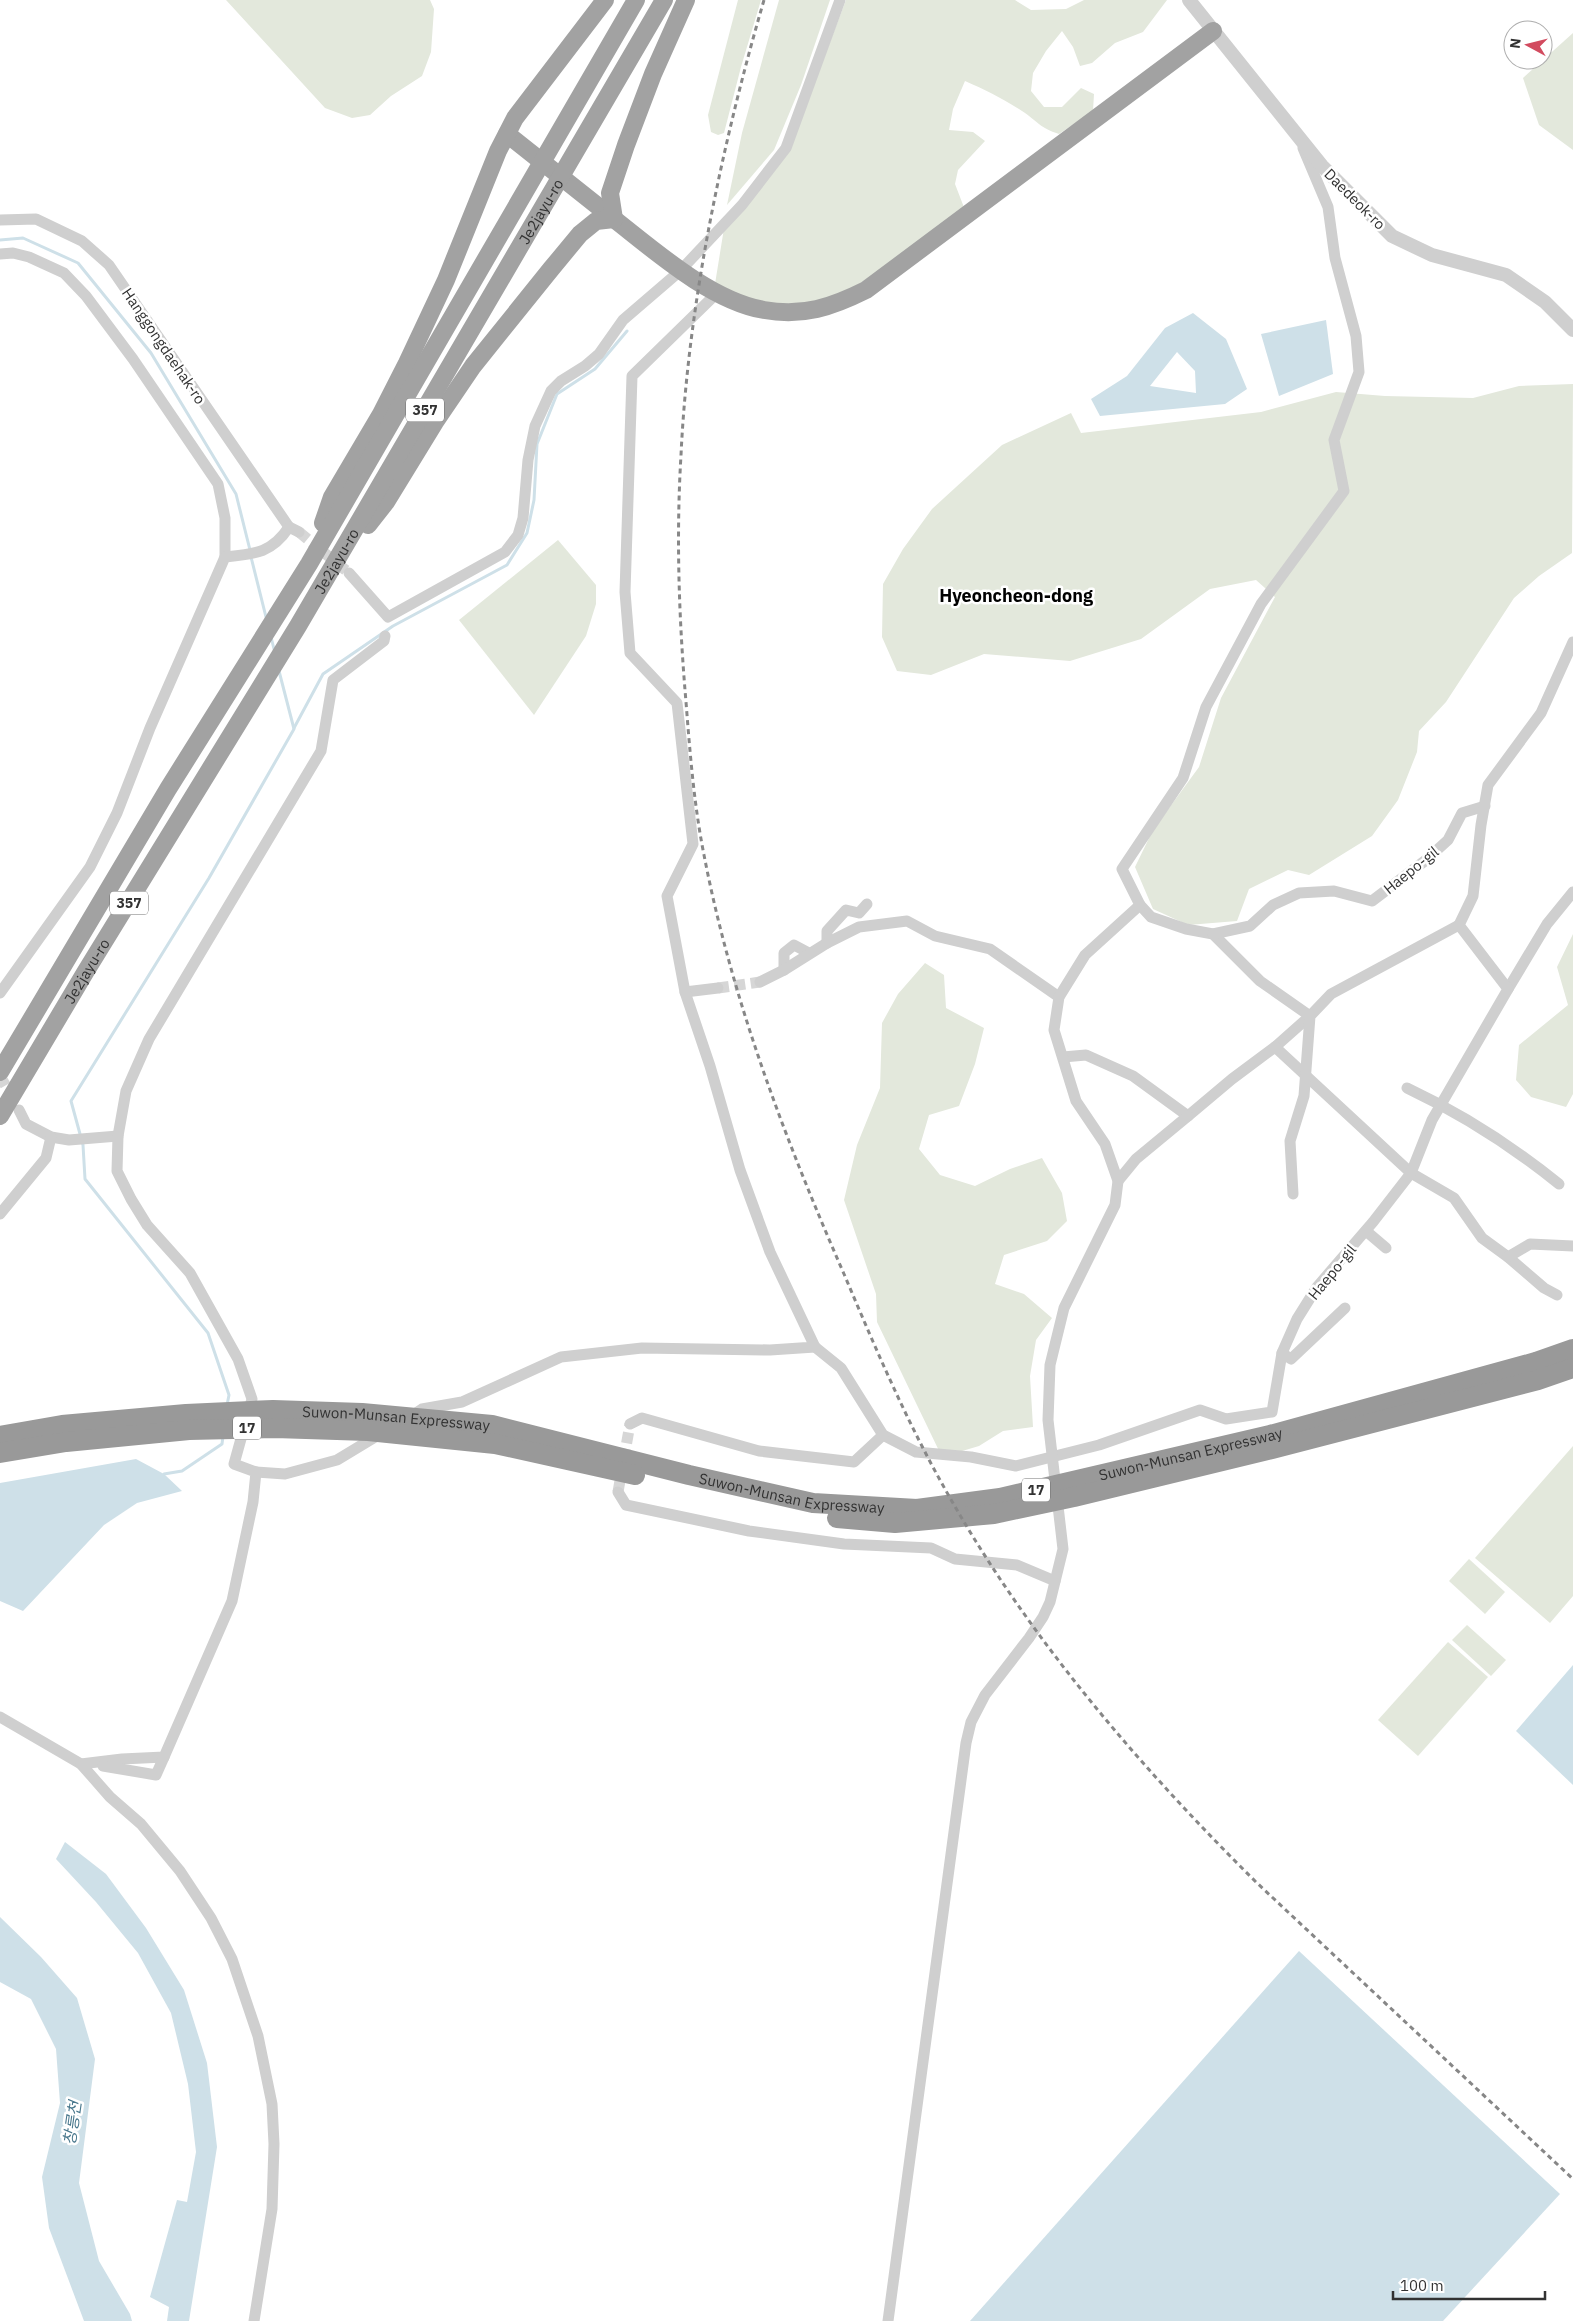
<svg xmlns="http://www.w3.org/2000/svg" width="1573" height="2321" viewBox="0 0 1573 2321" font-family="'IBM Plex Sans','Noto Sans KR',sans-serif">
  <rect width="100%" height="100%" fill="#fff"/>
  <g fill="#e3e8dc">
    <polygon points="226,0 430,0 434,9 431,52 422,76 391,96 370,115 352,118 325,108"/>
    <polygon points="738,0 761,0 741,67 724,133 718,135 711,132 708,115"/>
    <polygon points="779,0 830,0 801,85 774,150 727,205 742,133"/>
    <path d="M846,0H1015L1031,10L1066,9L1084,0H1167L1143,32L1115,43L1092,63L1080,66L1073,47L1062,31L1046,51L1033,73L1031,91L1044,107H1062L1081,88L1094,94L1093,111L1059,134C1040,128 1037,121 1022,111C1003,99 986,90 965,81L953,109L949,130L973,132L985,141L958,170L955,184L965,210L842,296L821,303L761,306L715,284L726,216L750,196L804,110Z"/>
    <polygon points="1573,33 1573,150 1539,125 1523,78"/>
    <polygon points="1573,384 1572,553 1539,576 1514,598 1446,702 1419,731 1417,752 1398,800 1372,836 1309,875 1288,870 1249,889 1237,921 1188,925 1153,909 1135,867 1153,830 1199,767 1221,698 1275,597 1256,580 1210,589 1141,639 1070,661 984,654 931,675 897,671 882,637 883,584 903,549 932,509 1002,445 1071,413 1081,433 1261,412 1336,392 1385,396 1473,398 1519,386"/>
    <polygon points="558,540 596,585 596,604 586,636 534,715 459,620"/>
    <polygon points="1573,934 1573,1094 1566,1107 1531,1097 1516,1080 1519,1045 1568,1005 1557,967"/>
    <polygon points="925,963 944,975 946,1008 984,1028 975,1064 959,1106 929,1115 919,1149 940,1175 975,1186 1010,1169 1042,1158 1062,1193 1067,1221 1047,1241 1004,1255 995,1284 1024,1294 1052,1318 1036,1340 1030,1376 1033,1427 1003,1431 979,1446 942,1457 877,1322 876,1294 844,1200 857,1145 880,1088 882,1023 898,994"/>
    <polygon points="1573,1446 1573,1596 1550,1623 1475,1558"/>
    <polygon points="1469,1559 1505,1592 1485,1614 1449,1581"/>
    <polygon points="1467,1625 1506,1660 1491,1676 1452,1640"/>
    <polygon points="1448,1642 1488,1677 1418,1756 1378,1720"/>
  </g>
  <g fill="#cee0e8" fill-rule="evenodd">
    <path d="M1193,313L1226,339L1247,389L1225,404L1100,416L1091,399L1127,376L1165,328ZM1177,352L1195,371L1196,393L1150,386Z"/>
    <polygon points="1326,320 1333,374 1279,396 1261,334"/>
    <polygon points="136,1459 164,1474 182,1491 137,1503 104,1525 23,1611 0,1601 0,1483"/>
    <polygon points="1573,1665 1573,1785 1516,1731"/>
    <polygon points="65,1842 106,1874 146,1928 184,1990 207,2063 217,2147 189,2321 167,2321 169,2307 150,2297 177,2200 187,2202 196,2152 188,2084 171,2013 138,1953 96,1902 56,1859"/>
    <polygon points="0,1917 41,1957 77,1998 95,2059 79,2183 99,2261 130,2314 132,2321 84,2321 49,2228 42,2177 60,2103 56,2049 31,1999 0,1982"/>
    <polygon points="1299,1951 1560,2194 1443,2321 970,2321"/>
  </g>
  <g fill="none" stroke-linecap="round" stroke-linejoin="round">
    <g stroke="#cee0e8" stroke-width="3">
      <polyline points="0,240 23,238 78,263 151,353 236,494 250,550"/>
      <polyline points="251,557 267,621"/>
      <polyline points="271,637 275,653"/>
      <polyline points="294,728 323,674 393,626 507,565 527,533 534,500 537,444 557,394 595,369 627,331"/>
      <polyline points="227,1405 229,1395 208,1333 85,1179 83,1145 71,1101 209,878 294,729 279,671"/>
      <polyline points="164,1474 182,1471 222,1444 223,1436"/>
    </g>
    <g stroke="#d6d6d6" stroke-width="11" stroke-dasharray="11 5.5" stroke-linecap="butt">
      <polyline points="299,532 349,573"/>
      <polyline points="718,988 760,982"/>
      <polyline points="0,1076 14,1100"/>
      <polyline points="618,1492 630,1424"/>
    </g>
    <g stroke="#cfcfcf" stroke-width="11">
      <polyline points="0,220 36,219 82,241 109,265 289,527"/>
      <polyline points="0,254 13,253 29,257 64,273 86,296 133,359 218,484 225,518 225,557"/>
      <polyline points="349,573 388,617 505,552 518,535 523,518 528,460 535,426 551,391 561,381 585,366 599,354 623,320 680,271 742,205 786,148 840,0"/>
      <polyline points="1140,905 1151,917 1186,929 1213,934 1260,981 1310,1016 1275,1047"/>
      <polyline points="1213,934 1250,926 1273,905 1299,893 1334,891 1372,901 1426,860 1448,840 1462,813 1485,806"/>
      <polyline points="827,943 827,931 846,910 859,913 867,904"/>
      <polyline points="784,970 784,953 794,945 809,953"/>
      <polyline points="760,982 784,970 827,943 859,927 907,921 935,936 990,949 1059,997"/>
      <polyline points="1508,989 1547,924 1573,892"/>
      <polyline points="685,992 718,988"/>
      <path d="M0,993L90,867L117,813L150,728L225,557C255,554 272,553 289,527L299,532"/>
      <polyline points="1063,1057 1086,1055 1133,1076 1188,1116 1232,1079 1275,1047 1411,1173 1454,1198 1482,1238 1508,1257 1544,1288 1557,1295"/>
      <path d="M1407,1088C1462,1114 1512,1146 1559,1184"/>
      <polyline points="19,1110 26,1124 51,1137 69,1140 118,1136"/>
      <polyline points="1118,1181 1136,1159 1188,1116"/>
      <polyline points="1293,1194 1290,1141 1304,1096 1310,1016 1331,994 1459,925"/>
      <polyline points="0,1214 46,1158 51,1137"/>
      <polyline points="1366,1231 1386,1248"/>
      <polyline points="1508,1257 1530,1244 1573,1246"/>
      <polyline points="815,1347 841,1368 883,1435 916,1452 971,1457 1016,1466 1099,1445 1200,1410 1226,1419 1272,1412 1282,1353 1297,1319 1317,1287 1373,1222 1411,1173 1432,1120 1508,989 1459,925 1473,896 1481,825 1488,785 1541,713 1573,642"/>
      <polyline points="1282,1353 1291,1359 1345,1308"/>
      <polyline points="413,1415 422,1409 462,1402 561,1357 642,1348 770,1350 815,1347 770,1252 740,1170 710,1066 685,992 667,896 693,844 677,703 630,653 625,592 632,376 718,292"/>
      <polyline points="630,1424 642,1418 759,1451 854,1462 883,1435"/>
      <polyline points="256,1472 285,1474 337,1460 380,1434"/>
      <polyline points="618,1492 626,1505 749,1531 844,1544 931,1548 955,1559 1017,1565 1055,1581"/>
      <polyline points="0,1717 81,1764 110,1797 141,1824 180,1871 211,1918 232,1959 258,2036 272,2104 274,2144 272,2209 254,2321"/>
      <polyline points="81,1764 122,1759 164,1757 232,1601 253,1502 256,1472 234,1464 252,1399 238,1359 190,1273 147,1225 131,1199 117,1171 118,1136 126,1091 149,1039 321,751 333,680 384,641 385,636"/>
      <polyline points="103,1766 156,1775 164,1757"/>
      <polyline points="888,2321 966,1743 971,1722 985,1695 1029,1638 1043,1617 1050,1602 1063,1549 1048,1420 1050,1365 1064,1308 1115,1205 1118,1181 1105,1144 1076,1101 1054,1030 1059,997 1085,955 1140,905 1122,869 1183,778 1206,707 1261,604 1344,491 1334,440 1359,372 1356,336 1335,258 1328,207 1303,148"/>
    </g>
    <polyline stroke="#cfcfcf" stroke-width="14" points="1189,0 1322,166 1392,236 1432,255 1506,275 1545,302 1573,330"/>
    <g stroke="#a2a2a2" stroke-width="18">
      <path d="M507,134C542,162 578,190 614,219C655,251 711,301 764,310C803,317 832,307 866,290L1213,31"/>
      <polyline points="323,523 332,497 381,414 407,363 446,280 498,151 515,118 605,0"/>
      <polyline points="368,525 386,502 435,422 473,366 551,269 580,234 596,221 614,219 610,193 626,145 653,74 686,0"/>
      <polyline points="0,1072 168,789 309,564 636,0"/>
      <path id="s1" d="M0,1116L86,971L298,626L664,0"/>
    </g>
    <g stroke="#999" stroke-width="20">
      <path id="s2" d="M0,1436L62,1425L186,1414L273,1410L362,1413L492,1425L689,1475L813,1503L917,1509L1000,1498L1270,1435L1536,1362L1573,1349"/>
      <polyline points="0,1453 66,1442 189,1430 275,1428 368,1431 495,1444 635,1475"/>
      <polyline points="837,1518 895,1523 994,1514 1074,1497 1272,1449 1538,1380 1573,1368"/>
    </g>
    <path stroke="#878787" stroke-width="3" stroke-dasharray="5 4" stroke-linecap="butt" d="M764,0C722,144 688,305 681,455C676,538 679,620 686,702C690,753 694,805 704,855C732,1000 785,1139 844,1274C875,1347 906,1420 945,1489C1027,1636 1138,1765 1257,1883L1573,2179"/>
  </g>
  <g text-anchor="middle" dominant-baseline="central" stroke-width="5" stroke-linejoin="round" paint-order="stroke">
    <g fill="#fff" stroke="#707070" stroke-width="1">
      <rect x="406" y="398.5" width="38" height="23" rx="4"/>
      <rect x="110" y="891.5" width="38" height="23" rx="4"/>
      <rect x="233" y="1416.5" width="28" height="23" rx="4"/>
      <rect x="1022" y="1478.5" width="28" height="23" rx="4"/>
    </g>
    <g font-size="14" font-weight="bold" fill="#323232">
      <text x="425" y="410">357</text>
      <text x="129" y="903">357</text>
      <text x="247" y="1428">17</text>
      <text x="1036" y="1490">17</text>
    </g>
    <g font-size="15" fill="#323232" stroke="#fff">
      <text transform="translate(1355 199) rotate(45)">Daedeok-ro</text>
      <text stroke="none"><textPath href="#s1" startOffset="1054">Je2jayu-ro</textPath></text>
      <text transform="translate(164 346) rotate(56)">Hanggongdaehak-ro</text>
      <text stroke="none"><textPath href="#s1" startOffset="649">Je2jayu-ro</textPath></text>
      <text transform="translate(1411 870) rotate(-39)">Haepo-gil</text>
      <text stroke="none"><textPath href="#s1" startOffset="169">Je2jayu-ro</textPath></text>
      <text transform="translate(1332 1272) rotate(-51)">Haepo-gil</text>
      <text stroke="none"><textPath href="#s2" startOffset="398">Suwon-Munsan Expressway</textPath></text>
      <text stroke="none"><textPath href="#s2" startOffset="1208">Suwon-Munsan Expressway</textPath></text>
      <text stroke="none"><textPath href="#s2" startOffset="802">Suwon-Munsan Expressway</textPath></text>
    </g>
    <g font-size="16" font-style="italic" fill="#48778c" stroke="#fff">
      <text transform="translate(72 2123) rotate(-82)">창릉천</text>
    </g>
    <g font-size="18" font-weight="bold" fill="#000" stroke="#fff">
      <text x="1016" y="595">Hyeoncheon-dong</text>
    </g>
  </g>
  <g transform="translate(1528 45) rotate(277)"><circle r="24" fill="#ffffff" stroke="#adadad"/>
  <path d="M0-4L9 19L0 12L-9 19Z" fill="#d24b5f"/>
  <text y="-8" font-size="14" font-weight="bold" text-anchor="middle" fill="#323232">N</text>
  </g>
  <path d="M1393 2291v8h152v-8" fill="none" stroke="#323232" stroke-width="2.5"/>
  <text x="1400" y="2291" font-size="15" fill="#323232" stroke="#ffffff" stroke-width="4" paint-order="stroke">100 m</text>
</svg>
